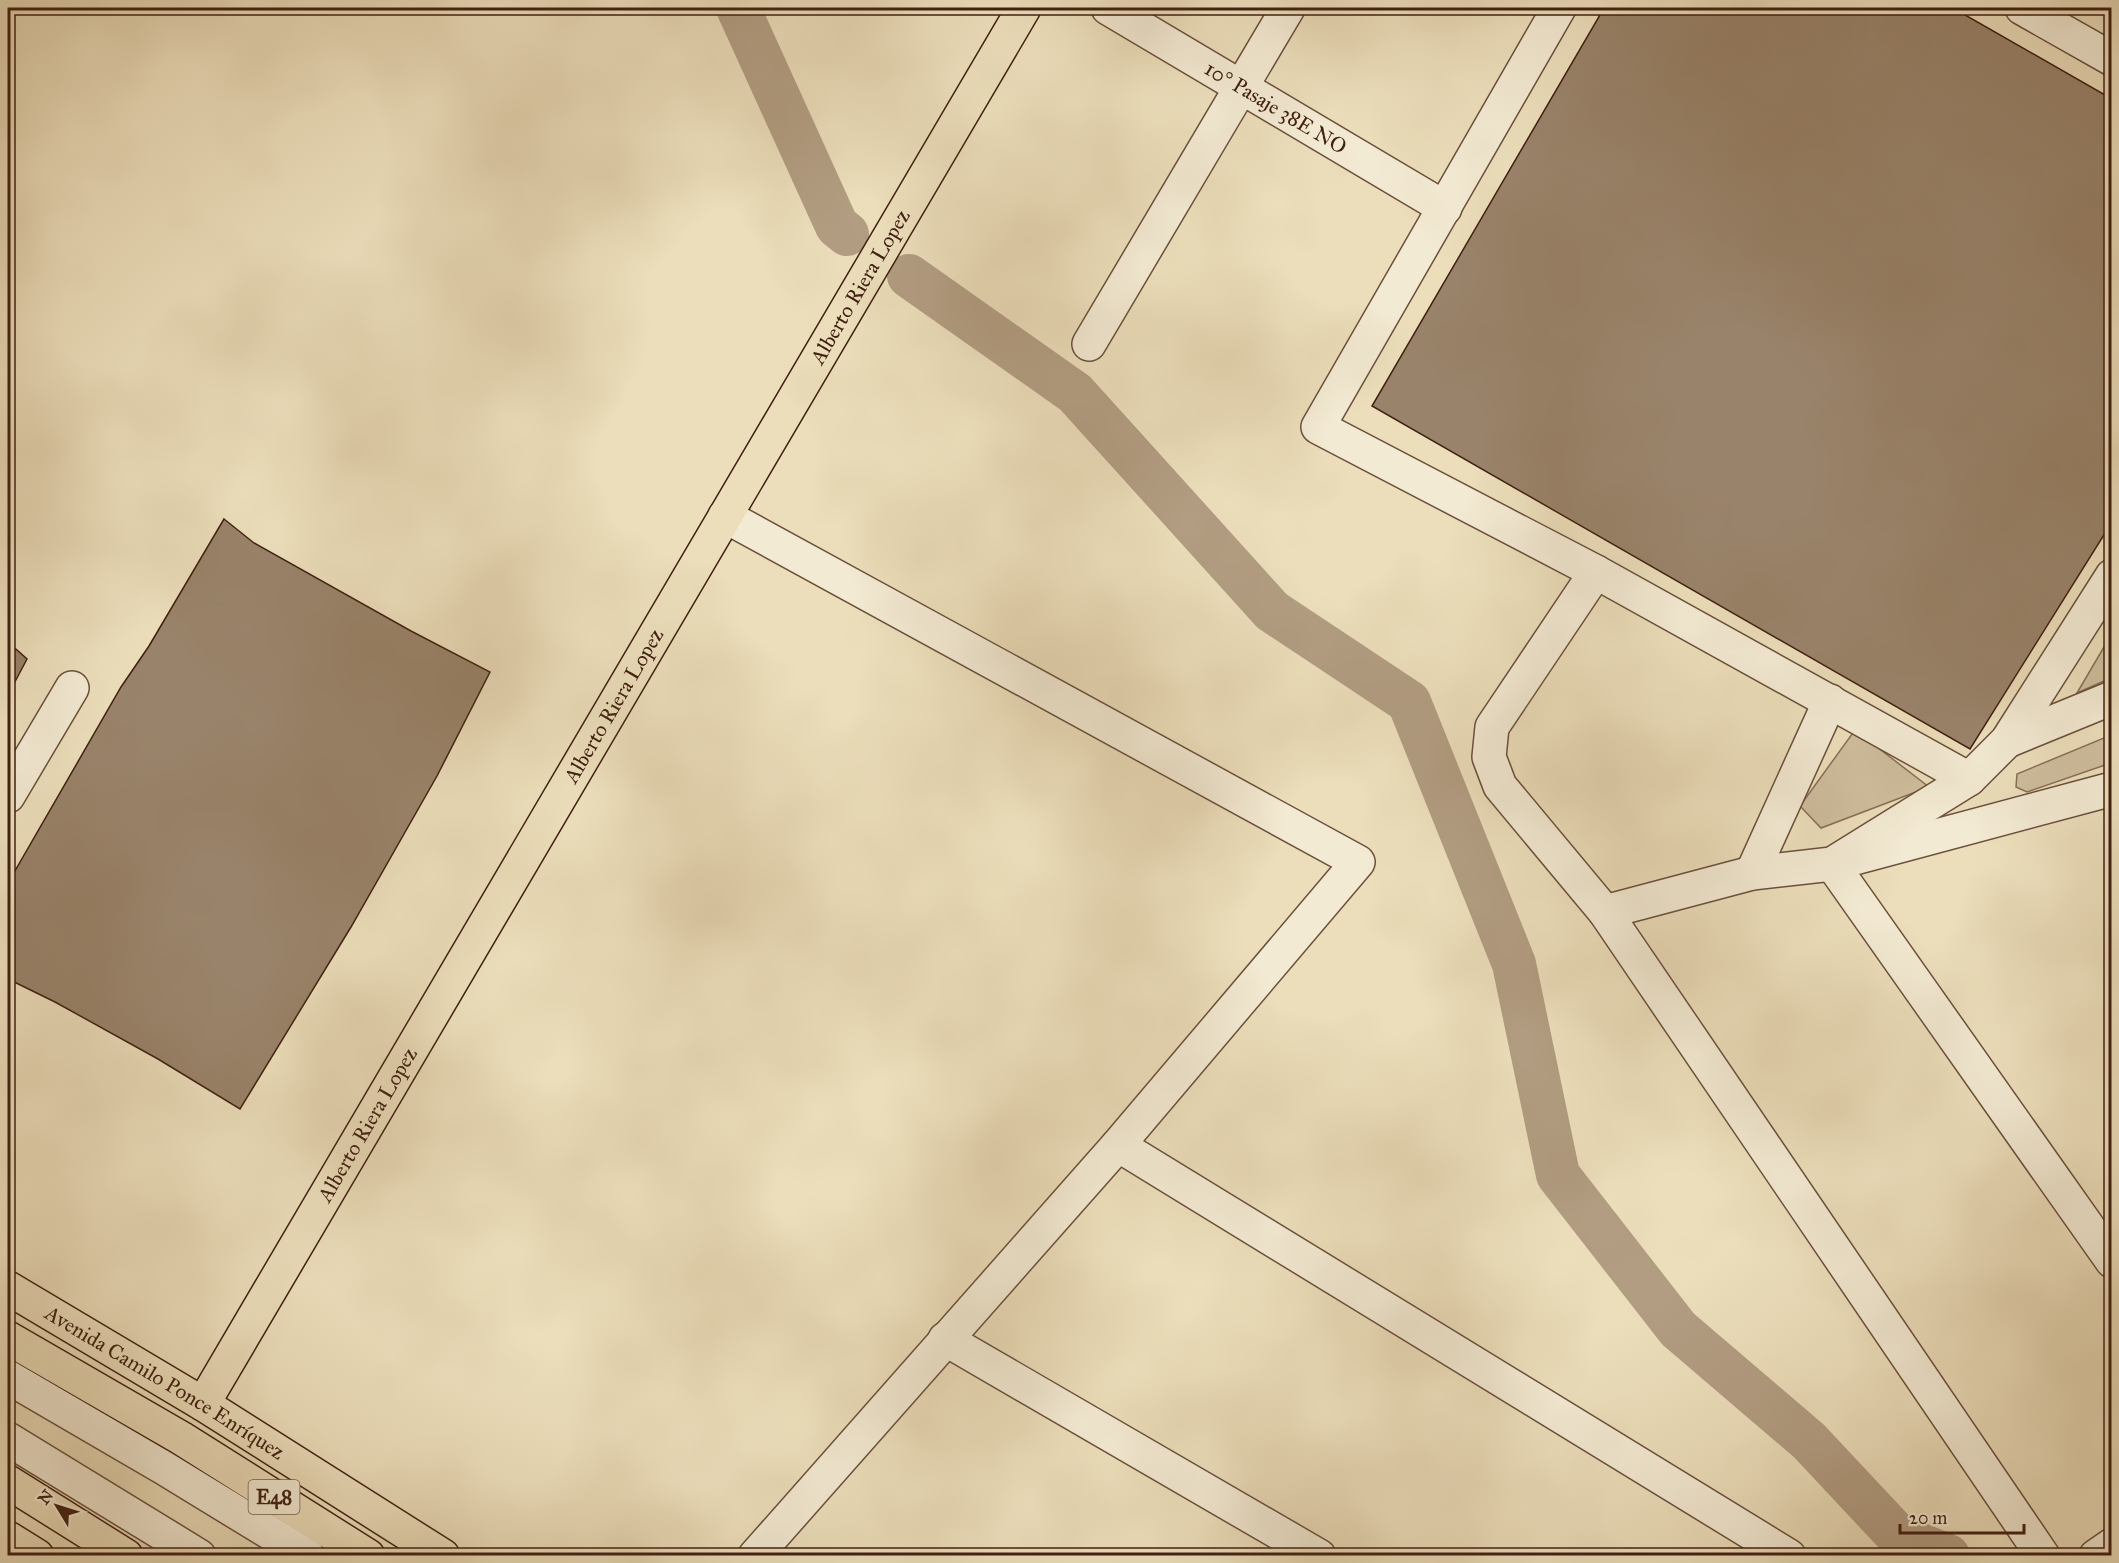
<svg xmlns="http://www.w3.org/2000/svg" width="2119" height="1563" viewBox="0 0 2119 1563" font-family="'IM FELL Great Primer',serif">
  <rect width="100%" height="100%" fill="#ecdebb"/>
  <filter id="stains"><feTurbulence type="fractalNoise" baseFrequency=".00333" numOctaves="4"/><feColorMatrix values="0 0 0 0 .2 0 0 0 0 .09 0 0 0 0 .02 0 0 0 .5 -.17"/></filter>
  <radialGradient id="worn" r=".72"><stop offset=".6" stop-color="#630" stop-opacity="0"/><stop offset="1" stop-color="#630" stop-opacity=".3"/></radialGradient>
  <g fill="#cfbe9e" stroke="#886f58" stroke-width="1.5">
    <polygon points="2111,635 2111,678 2077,693"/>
    <polygon points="1855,730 1929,787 1821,828 1800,806"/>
    <polygon points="2111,735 2111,763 2027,792 2016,787 2017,774"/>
  </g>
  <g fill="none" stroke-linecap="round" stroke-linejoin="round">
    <g stroke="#b29d82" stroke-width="44">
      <polyline points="738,8 837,226 847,234"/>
      <polyline points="909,276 1075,393 1272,611 1409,702 1514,964 1558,1175 1678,1329 1809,1441 1898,1536 1948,1556"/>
    </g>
  </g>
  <g fill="#99836a" stroke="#402012" stroke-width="1.5">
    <polygon points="1604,8 1953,8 2112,99 2112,522 1970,749 1372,406"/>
    <polygon points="224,519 254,543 411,631 490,672 437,776 351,927 240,1109 158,1059 55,1002 8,979 8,883 121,687 149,646"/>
    <polygon points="8,642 27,659 8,695"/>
  </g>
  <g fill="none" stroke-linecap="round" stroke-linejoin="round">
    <g stroke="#6b503c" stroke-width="36">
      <g id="minor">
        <path id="s1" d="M1108,8L1445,208"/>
        <polyline points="1559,8 1318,427 1596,572 1969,779 1832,864 1752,873 1605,912"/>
        <polyline points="2022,8 2112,59"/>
        <polyline points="1089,344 1288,8"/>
        <polyline points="725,516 1358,862 1118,1145 755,1556"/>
        <polyline points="1596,572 1492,727 1489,757 1500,786 1605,912 2043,1556"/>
        <polyline points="2007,741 2112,698"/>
        <polyline points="1969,779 2007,741 2112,576"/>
        <polyline points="2112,789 1832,864 2112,1261"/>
        <polyline points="8,796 72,688"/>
        <polyline points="1752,873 1830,701"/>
        <polyline points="1118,1145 1789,1556"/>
        <polyline points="945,1339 1319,1556"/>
        <polyline points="8,1377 164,1468 308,1556"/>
        <polyline points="8,1439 199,1556"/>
        <polyline points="2096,1556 2112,1545"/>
      </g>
    </g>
    <g stroke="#402012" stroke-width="36">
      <g id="major">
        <path id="s2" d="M8,1288L203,1404L443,1556"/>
        <polyline points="8,1338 181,1438 368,1556"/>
        <path id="s3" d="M203,1404L1024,8"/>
        <polyline points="8,1482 126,1556"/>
        <polyline points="8,1538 37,1556"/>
      </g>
    </g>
    <use href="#minor" stroke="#f3ead3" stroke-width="33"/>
    <use href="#major" stroke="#ecdebb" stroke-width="33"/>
  </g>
  <g text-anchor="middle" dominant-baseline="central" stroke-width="4.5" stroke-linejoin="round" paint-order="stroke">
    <rect fill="#f3ead3" stroke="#765d4c" stroke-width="1.5" x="248.5" y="1480" width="51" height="34" rx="4.5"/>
    <g font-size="20" font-weight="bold" fill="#402012">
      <text x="274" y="1497">E48</text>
    </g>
    <g font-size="21" fill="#402012" stroke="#f3ead3">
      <text stroke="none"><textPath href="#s1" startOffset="195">10° Pasaje 38E NO</textPath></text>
      <text stroke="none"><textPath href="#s3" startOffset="1296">Alberto Riera Lopez</textPath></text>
      <text stroke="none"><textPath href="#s3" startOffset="810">Alberto Riera Lopez</textPath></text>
      <text stroke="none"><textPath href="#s3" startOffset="324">Alberto Riera Lopez</textPath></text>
      <text stroke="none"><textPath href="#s2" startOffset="183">Avenida Camilo Ponce Enríquez</textPath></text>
    </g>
  </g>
  <rect width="2119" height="1563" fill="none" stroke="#ecdebb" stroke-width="30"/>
  <rect x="9" y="9" width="2101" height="1545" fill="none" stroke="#402012" stroke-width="3"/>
  <rect x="15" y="15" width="2089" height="1533" fill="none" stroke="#402012" stroke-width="1.5"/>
  <g transform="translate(57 1506) rotate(308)" stroke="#f3ead3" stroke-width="4.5" paint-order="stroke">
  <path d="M0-4.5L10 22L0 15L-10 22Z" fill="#402012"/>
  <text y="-9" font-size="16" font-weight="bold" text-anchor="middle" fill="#402012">N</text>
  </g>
  <path d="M1900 1524v9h124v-9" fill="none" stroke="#402012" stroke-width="3"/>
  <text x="1909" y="1524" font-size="18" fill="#402012" stroke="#f3ead3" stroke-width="4.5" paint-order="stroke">20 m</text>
  <rect width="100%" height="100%" filter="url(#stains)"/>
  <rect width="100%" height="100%" fill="url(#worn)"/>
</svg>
